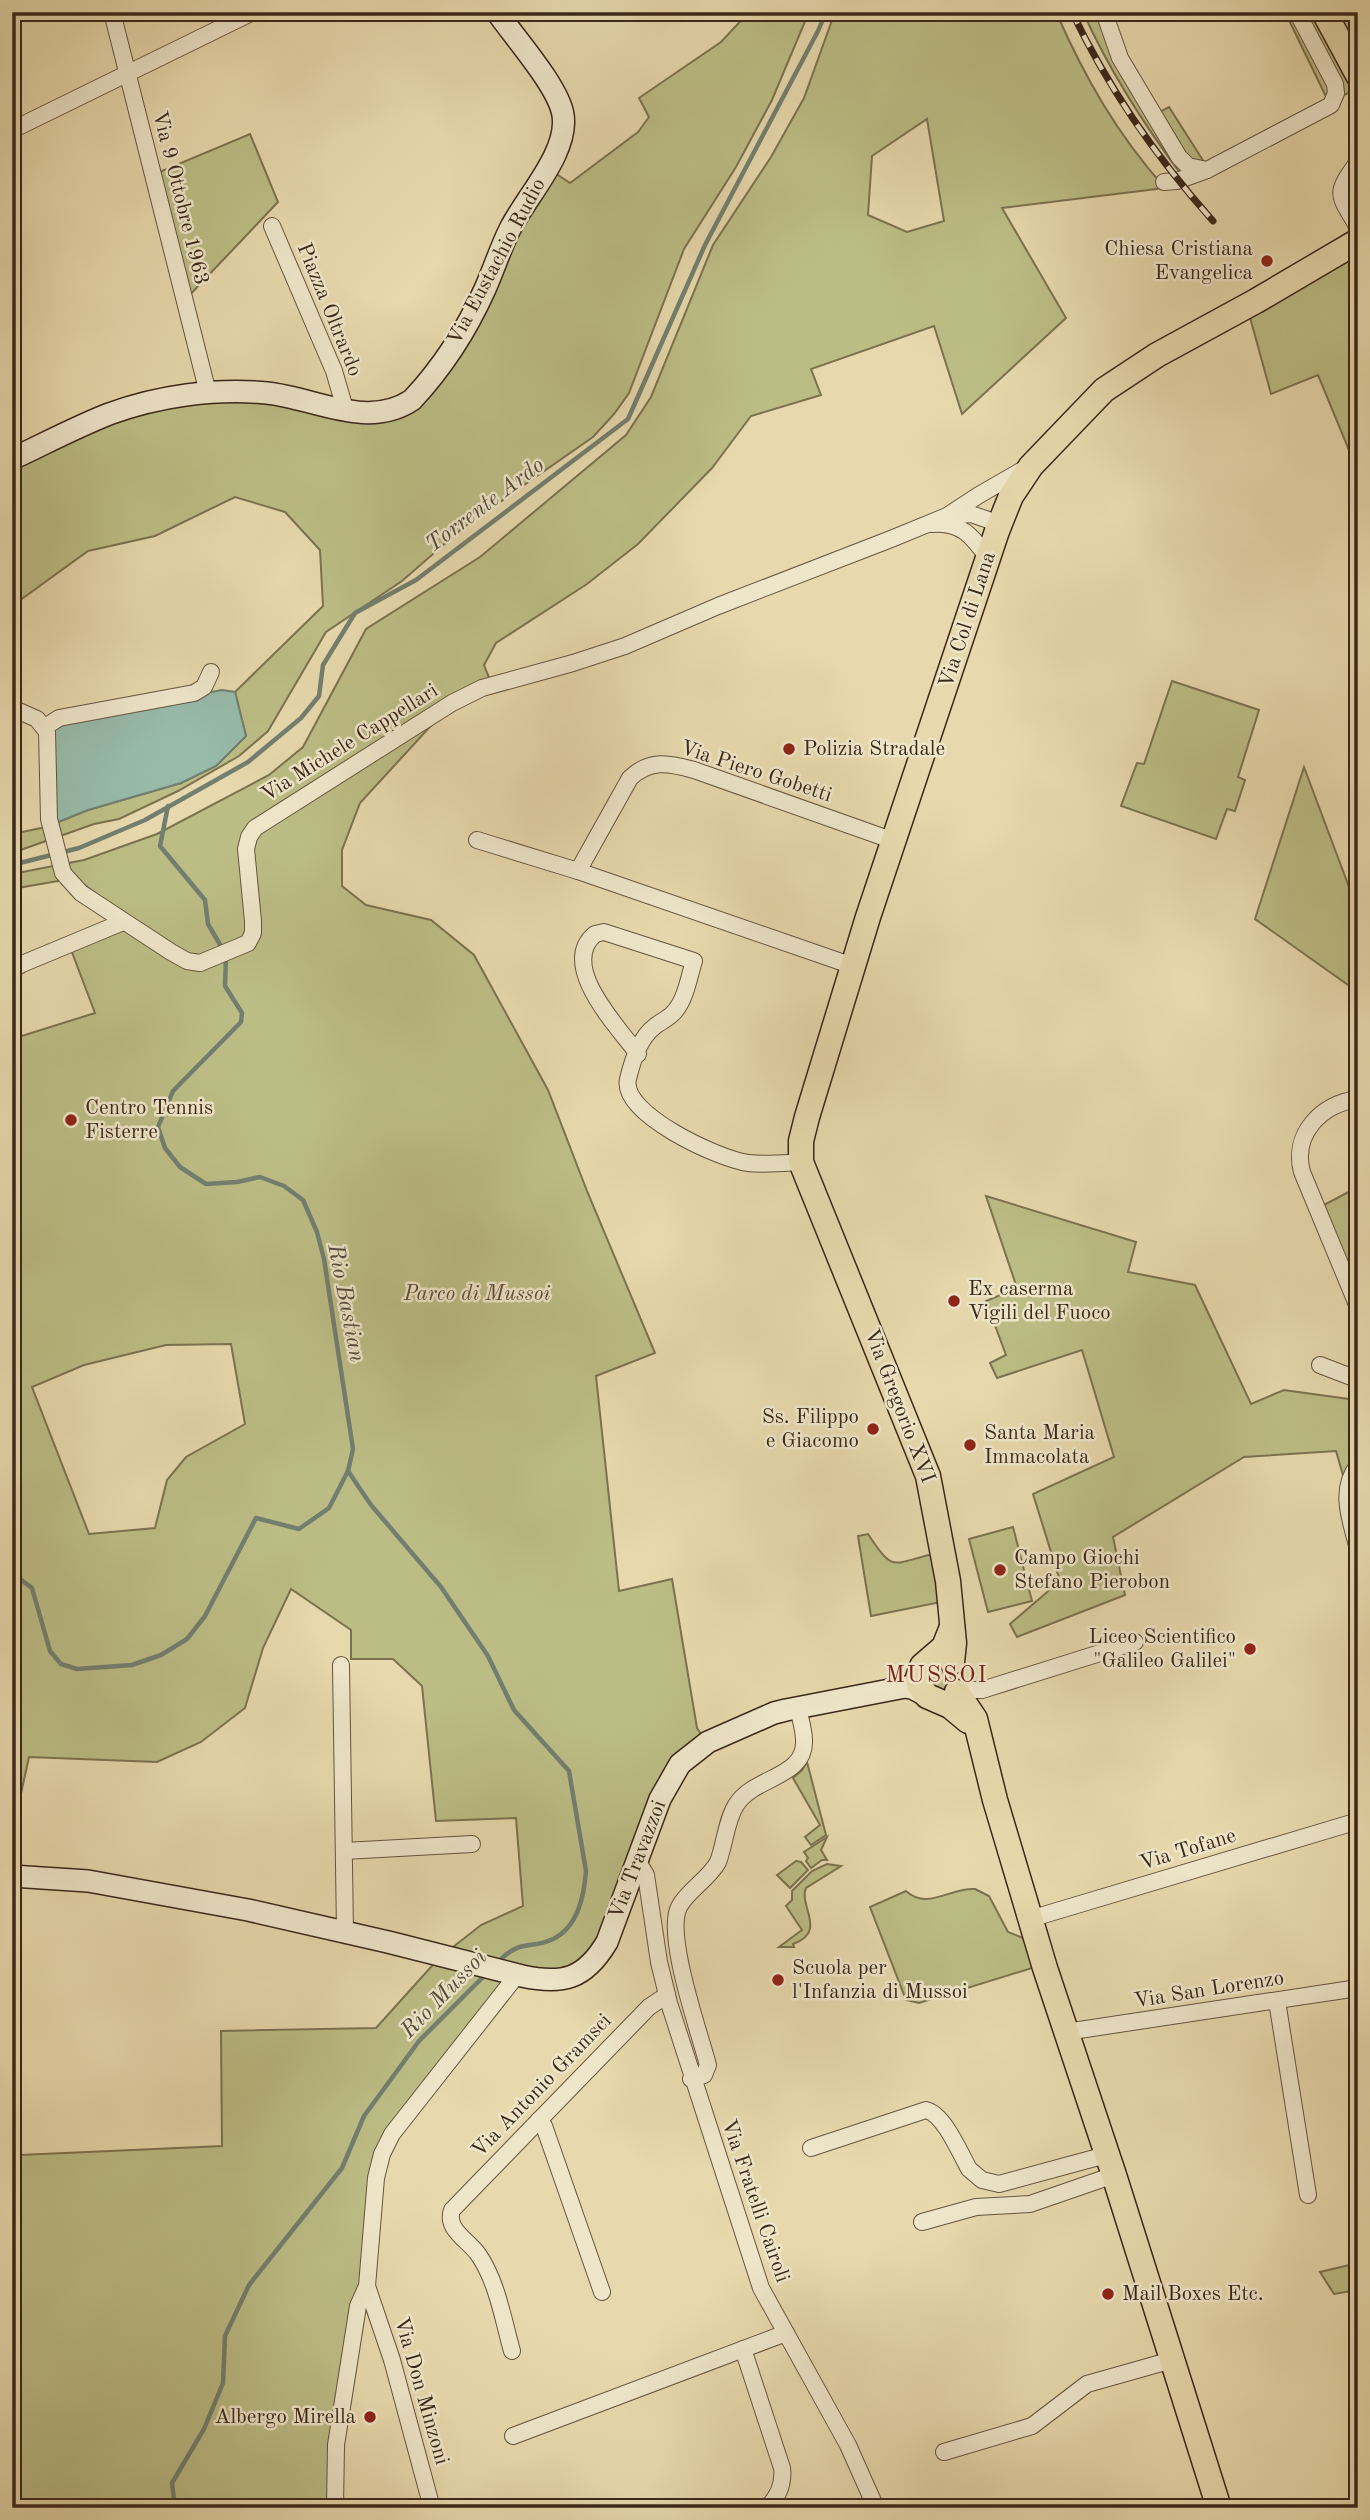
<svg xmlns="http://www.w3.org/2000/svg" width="1370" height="2520" viewBox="0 0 1370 2520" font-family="'Old Standard TT',serif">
  <rect width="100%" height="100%" fill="#e7d9ad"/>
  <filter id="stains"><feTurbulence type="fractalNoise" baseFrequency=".00286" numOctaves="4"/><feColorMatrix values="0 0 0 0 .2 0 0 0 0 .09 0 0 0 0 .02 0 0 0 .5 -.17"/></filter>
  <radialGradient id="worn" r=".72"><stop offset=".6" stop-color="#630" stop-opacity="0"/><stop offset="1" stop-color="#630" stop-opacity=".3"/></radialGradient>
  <g fill="#bcbd85" stroke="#7c7250" stroke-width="2" fill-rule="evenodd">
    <polygon points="749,12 809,12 772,100 736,167 684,249 629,393 614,414 593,437 464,527 402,581 326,632 268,731 239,756 178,791 119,819 94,824 12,853 12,834 46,827 88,810 181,783 216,766 246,736 235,692 323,606 320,550 285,512 235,497 155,536 88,551 12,606 12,464 98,423 208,398 382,415 409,399 473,308 549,169 570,183 638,132 649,117 639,98 721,42"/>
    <path d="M835,12H1056C1085,78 1117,134 1165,188L1002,208L1066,318L962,414L934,326L811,369L821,395L751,416L712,468L638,544L587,584L496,643L484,665L494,690L438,718L360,803L342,850V886L366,905L431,920L474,955L548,1090L587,1191L655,1353L596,1376L619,1591L672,1579L697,1728L705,1740L684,1753L613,1916L582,1968L511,1977L380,2145L371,2285L356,2298L330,2508H12V2035H17L20,2155L222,2146L221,2031L376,2028L439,1958L481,1925L523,1906L516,1818L436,1821L422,1686L393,1659H351V1630L291,1589L263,1648L245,1708L201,1742L157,1762L29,1757L12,1835V1039L95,1013L70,947L132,920L75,878L12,889V874L84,860L157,834L269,775L303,747L366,629L480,557L626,435L651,397L713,245L771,157L804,98ZM927,119L944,221L907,232L868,215L872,156ZM231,1344L245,1424L186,1457L167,1480L155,1528L89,1534L32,1387L84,1365L166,1345Z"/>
    <path d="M1083,12H1109L1125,58L1158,113L1169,107L1206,165L1183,177C1144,125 1110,72 1083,12Z"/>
    <polygon points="1285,12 1358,12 1358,88 1329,103"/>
    <polygon points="250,134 278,202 186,299 157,173"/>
    <polygon points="1352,257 1358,272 1358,472 1318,375 1271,394 1248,310"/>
    <polygon points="1172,681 1259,710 1238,777 1245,780 1235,811 1227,809 1216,839 1121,806 1137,763 1144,764"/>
    <polygon points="1304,767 1358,911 1358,992 1255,919"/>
    <polygon points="1358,1187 1358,1292 1322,1206"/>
    <polygon points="986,1196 1136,1242 1128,1272 1195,1285 1251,1404 1284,1390 1349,1399 1358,1402 1358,1461 1345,1482 1336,1451 1244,1457 1113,1537 1125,1595 1017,1637 1010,1624 1060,1581 1033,1494 1114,1457 1082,1350 997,1378 990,1363 1006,1355 986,1301 1017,1288"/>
    <polygon points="1013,1527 1032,1601 988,1612 969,1539"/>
    <path d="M868,1534C894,1573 891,1564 933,1554L941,1602L871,1616L858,1536Z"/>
    <polygon points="940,1666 950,1673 951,1681 944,1690 936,1691 927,1675"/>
    <polygon points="807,1762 826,1835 811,1845 805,1837 820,1825 793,1778 802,1770"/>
    <polygon points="827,1837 821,1850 827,1860 822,1860 811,1868 806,1861 808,1858 804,1852"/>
    <polygon points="796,1861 801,1862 808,1870 790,1888 777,1875"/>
    <path d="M827,1864L841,1866L806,1888C798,1905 828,1932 793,1944L794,1947H779L802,1930L786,1906L792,1900V1891L812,1871Z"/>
    <path d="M975,1889L989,1896L1008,1932L1043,1946L1048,1963L919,2003L906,2000L870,1907L906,1891C928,1911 950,1887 975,1889Z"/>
    <polygon points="1358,2263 1358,2290 1334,2294 1320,2272"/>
  </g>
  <polygon fill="#97baa9" stroke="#727f70" stroke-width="2" points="222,690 235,692 246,736 216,766 181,783 88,810 46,827 46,722"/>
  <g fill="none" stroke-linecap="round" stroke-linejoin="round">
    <g stroke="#727f70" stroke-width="4.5">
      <polyline points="168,806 160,846 205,900 208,924 222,948"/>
      <polyline points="12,865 79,848 145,820 248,762 301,718 319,696 323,665 355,613 416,580 628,419 705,245 818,31 826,12"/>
      <path d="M348,1471L371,1505L441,1587L488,1656L514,1710L569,1771L586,1871C584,1896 578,1927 553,1939C530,1950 521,1938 498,1962"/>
      <polyline points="12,1573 32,1588 50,1651 61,1664 77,1669 132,1665 161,1655 187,1639 205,1616 256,1518 299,1529 329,1508 348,1471 353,1449 324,1259 317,1232 303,1200 284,1186 260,1177 237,1182 206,1184 180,1167 165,1148 158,1127 173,1091 241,1022 242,1013 225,986 226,956"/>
      <polyline points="175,2508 172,2483 204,2429 223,2383 225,2336 249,2285 342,2168 364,2116 419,2041 487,1973"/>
    </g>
    <g stroke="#665440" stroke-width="18">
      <g id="street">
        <polyline points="112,12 208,393"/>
        <polyline points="1104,12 1120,58 1179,157 1188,166 1207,170"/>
        <polyline points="12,130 253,12"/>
        <path d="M1357,163C1333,196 1339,194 1358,228"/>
        <polyline points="1164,182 1177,181 1207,170 1331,105 1336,93 1335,84 1297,12"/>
        <polyline points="272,226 334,371 346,412"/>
        <polyline points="949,516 971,514 1000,524"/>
        <path d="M932,524C961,521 973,537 988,558"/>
        <polyline points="12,708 37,719 47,732 49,819 63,873 81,893 171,952 187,961 200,963 248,943 253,933 253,921 246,849 249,837 255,828 452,703 482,688 573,663 625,646 718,606 891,539 947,516 979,495 1026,468"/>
        <polyline points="45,727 59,718 194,693 204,687 211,672"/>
        <polyline points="477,840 578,871"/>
        <path d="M853,966L578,871L630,778C650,759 669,763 694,770L894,841"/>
        <polyline points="12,970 22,964 123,922"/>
        <path d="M638,1054C617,1026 558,965 595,934L604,932L694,961C689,977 686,998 675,1011C670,1018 661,1021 654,1027C640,1038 632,1062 628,1079C620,1114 719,1159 748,1163C765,1165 784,1163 801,1162"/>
        <path d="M1358,1099C1321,1104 1292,1134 1302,1172L1358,1307"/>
        <polyline points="1320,1365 1354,1378 1358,1383"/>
        <path d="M1358,1465C1338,1491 1351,1521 1358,1549"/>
        <polyline points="341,1665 345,1932"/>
        <polyline points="957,1690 982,1690 1135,1642"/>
        <polyline points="344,1851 472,1844"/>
        <polyline points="637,1860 646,1875 659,1962 669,2003 761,2288 848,2445 876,2508"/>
        <polyline points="1030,1919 1358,1821"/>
        <polyline points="1277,2001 1308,2195"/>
        <polyline points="1066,2032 1358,1988"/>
        <path d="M691,2079L704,2075L708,2065C699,2031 665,1935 679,1907C687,1891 709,1879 718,1862C725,1844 726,1821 736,1805C754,1776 806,1778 804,1740C804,1730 800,1718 798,1708"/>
        <polyline points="539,2120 544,2126 602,2292"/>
        <path d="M811,2148L926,2110C944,2114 960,2153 969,2169L982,2180L999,2184L1106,2155"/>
        <polyline points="922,2222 976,2207 1030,2204 1114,2175"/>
        <path d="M743,2349L782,2468C784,2484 778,2497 767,2508"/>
        <path d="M512,2351C503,2319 497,2281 478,2254C468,2240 445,2229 452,2210L649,2007L667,1995"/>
        <polyline points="513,2436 786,2333"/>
        <polyline points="944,2452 1032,2426 1087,2384 1172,2360"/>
        <polyline points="335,2508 336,2445 358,2306 367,2286"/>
        <polyline points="432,2508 392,2360 367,2286 376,2178 382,2154 392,2134 517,1975"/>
      </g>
    </g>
    <g stroke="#3b271b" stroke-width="24">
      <g id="secondary">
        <path d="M12,459C44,444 76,427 109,414C158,396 215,388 267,393C315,398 367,430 412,400C442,368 467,329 485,289C494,269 500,249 510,229C526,197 569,152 563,115C559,87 514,37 497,12"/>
        <path d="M12,1876L88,1881L248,1910L388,1942L522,1976C563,1985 585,1979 607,1942L660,1799L680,1764L708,1742L774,1713L786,1710L905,1687L912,1688L927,1696"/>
      </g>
    </g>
    <g stroke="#3b271b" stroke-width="27">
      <g id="primary">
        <polyline points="1324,12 1358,75"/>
        <polyline points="952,1627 944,1647 922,1666 918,1678 919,1685 927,1696 950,1706 968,1721"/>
        <polyline points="952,1662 954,1643 948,1581 928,1476 801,1162 801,1141 807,1117 868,917 997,531 1011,496 1031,466 1104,390 1157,355 1256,301 1358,241"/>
        <polyline points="957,1692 975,1719 995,1800 1045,1968 1114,2175 1219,2508"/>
      </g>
    </g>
    <use href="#street" stroke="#efe6ca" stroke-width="16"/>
    <use href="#secondary" stroke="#efe6ca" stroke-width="21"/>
    <use href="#primary" stroke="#e7d9ad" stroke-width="24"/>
    <g stroke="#3b271b" stroke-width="7">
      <path id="rail" d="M1072,12C1109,90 1156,157 1213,221"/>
    </g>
    <use href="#rail" stroke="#efe6ca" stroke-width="4.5" stroke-dasharray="13" stroke-linecap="butt"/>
  </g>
  <g fill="#8f2418" stroke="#efe6ca" stroke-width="2.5">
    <circle cx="1267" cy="261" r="7"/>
    <circle cx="789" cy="749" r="7"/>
    <circle cx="71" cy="1120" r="7"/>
    <circle cx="954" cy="1301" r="7"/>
    <circle cx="873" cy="1429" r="7"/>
    <circle cx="970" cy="1445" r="7"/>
    <circle cx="1000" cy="1570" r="7"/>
    <circle cx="1250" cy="1649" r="7"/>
    <circle cx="778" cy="1980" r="7"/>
    <circle cx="1108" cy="2294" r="7"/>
    <circle cx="370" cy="2417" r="7"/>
  </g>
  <g text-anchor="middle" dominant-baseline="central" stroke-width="5" stroke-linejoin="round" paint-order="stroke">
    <g font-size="21" fill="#3b271b" stroke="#efe6ca">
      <text transform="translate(180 198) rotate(76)">Via 9 Ottobre 1963</text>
      <text transform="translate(497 262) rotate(-62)">Via Eustachio Rudio</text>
      <text transform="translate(329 310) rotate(68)">Piazza Oltrardo</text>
      <text transform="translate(968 620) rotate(-72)">Via Col di Lana</text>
      <text transform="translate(350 743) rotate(-32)">Via Michele Cappellari</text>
      <text transform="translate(756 772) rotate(18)">Via Piero Gobetti</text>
      <text transform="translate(899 1406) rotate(69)">Via Gregorio XVI</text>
      <text transform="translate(1188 1850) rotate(-17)">Via Tofane</text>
      <text transform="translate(638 1860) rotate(-69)">Via Travazzoi</text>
      <text transform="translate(1209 1990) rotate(-9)">Via San Lorenzo</text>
      <text transform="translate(542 2086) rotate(-46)">Via Antonio Gramsci</text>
      <text transform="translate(755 2201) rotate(71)">Via Fratelli Cairoli</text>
      <text transform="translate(421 2391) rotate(74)">Via Don Minzoni</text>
    </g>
    <g font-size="21" fill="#3b271b" stroke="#efe6ca" text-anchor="start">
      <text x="1253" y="249" text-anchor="end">Chiesa Cristiana<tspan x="1253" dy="24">Evangelica</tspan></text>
      <text x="803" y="749">Polizia Stradale</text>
      <text x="85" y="1108">Centro Tennis<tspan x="85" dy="24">Fisterre</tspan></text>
      <text x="968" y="1289">Ex caserma<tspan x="968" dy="24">Vigili del Fuoco</tspan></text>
      <text x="859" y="1417" text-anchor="end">Ss. Filippo<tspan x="859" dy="24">e Giacomo</tspan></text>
      <text x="984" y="1433">Santa Maria<tspan x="984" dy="24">Immacolata</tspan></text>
      <text x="1014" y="1558">Campo Giochi<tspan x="1014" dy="24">Stefano Pierobon</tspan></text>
      <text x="1236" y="1637" text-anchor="end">Liceo Scientifico<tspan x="1236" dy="24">"Galileo Galilei"</tspan></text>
      <text x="792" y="1968">Scuola per<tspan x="792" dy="24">l'Infanzia di Mussoi</tspan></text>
      <text x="1122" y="2294">Mail Boxes Etc.</text>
      <text x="356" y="2417" text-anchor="end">Albergo Mirella</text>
    </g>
    <g font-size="21" font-style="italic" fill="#5b4c36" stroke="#efe6ca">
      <text x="477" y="1294">Parco di Mussoi</text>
    </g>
    <g font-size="23" font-style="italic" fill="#524c3e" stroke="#efe6ca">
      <text transform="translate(485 505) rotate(-37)">Torrente Ardo</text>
      <text transform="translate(346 1303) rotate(79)">Rio Bastian</text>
      <text transform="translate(444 1994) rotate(-46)">Rio Mussoi</text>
    </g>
    <g font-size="23" letter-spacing="2" fill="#7a1f14" stroke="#efe6ca">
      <text x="937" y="1675">MUSSOI</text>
    </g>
  </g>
  <rect width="1370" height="2520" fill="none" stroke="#e7d9ad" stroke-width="42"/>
  <rect x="14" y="14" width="1342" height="2492" fill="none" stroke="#3b271b" stroke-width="3.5"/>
  <rect x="21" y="21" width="1328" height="2478" fill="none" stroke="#3b271b" stroke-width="2"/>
  <rect width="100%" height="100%" filter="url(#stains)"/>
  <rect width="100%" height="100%" fill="url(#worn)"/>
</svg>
